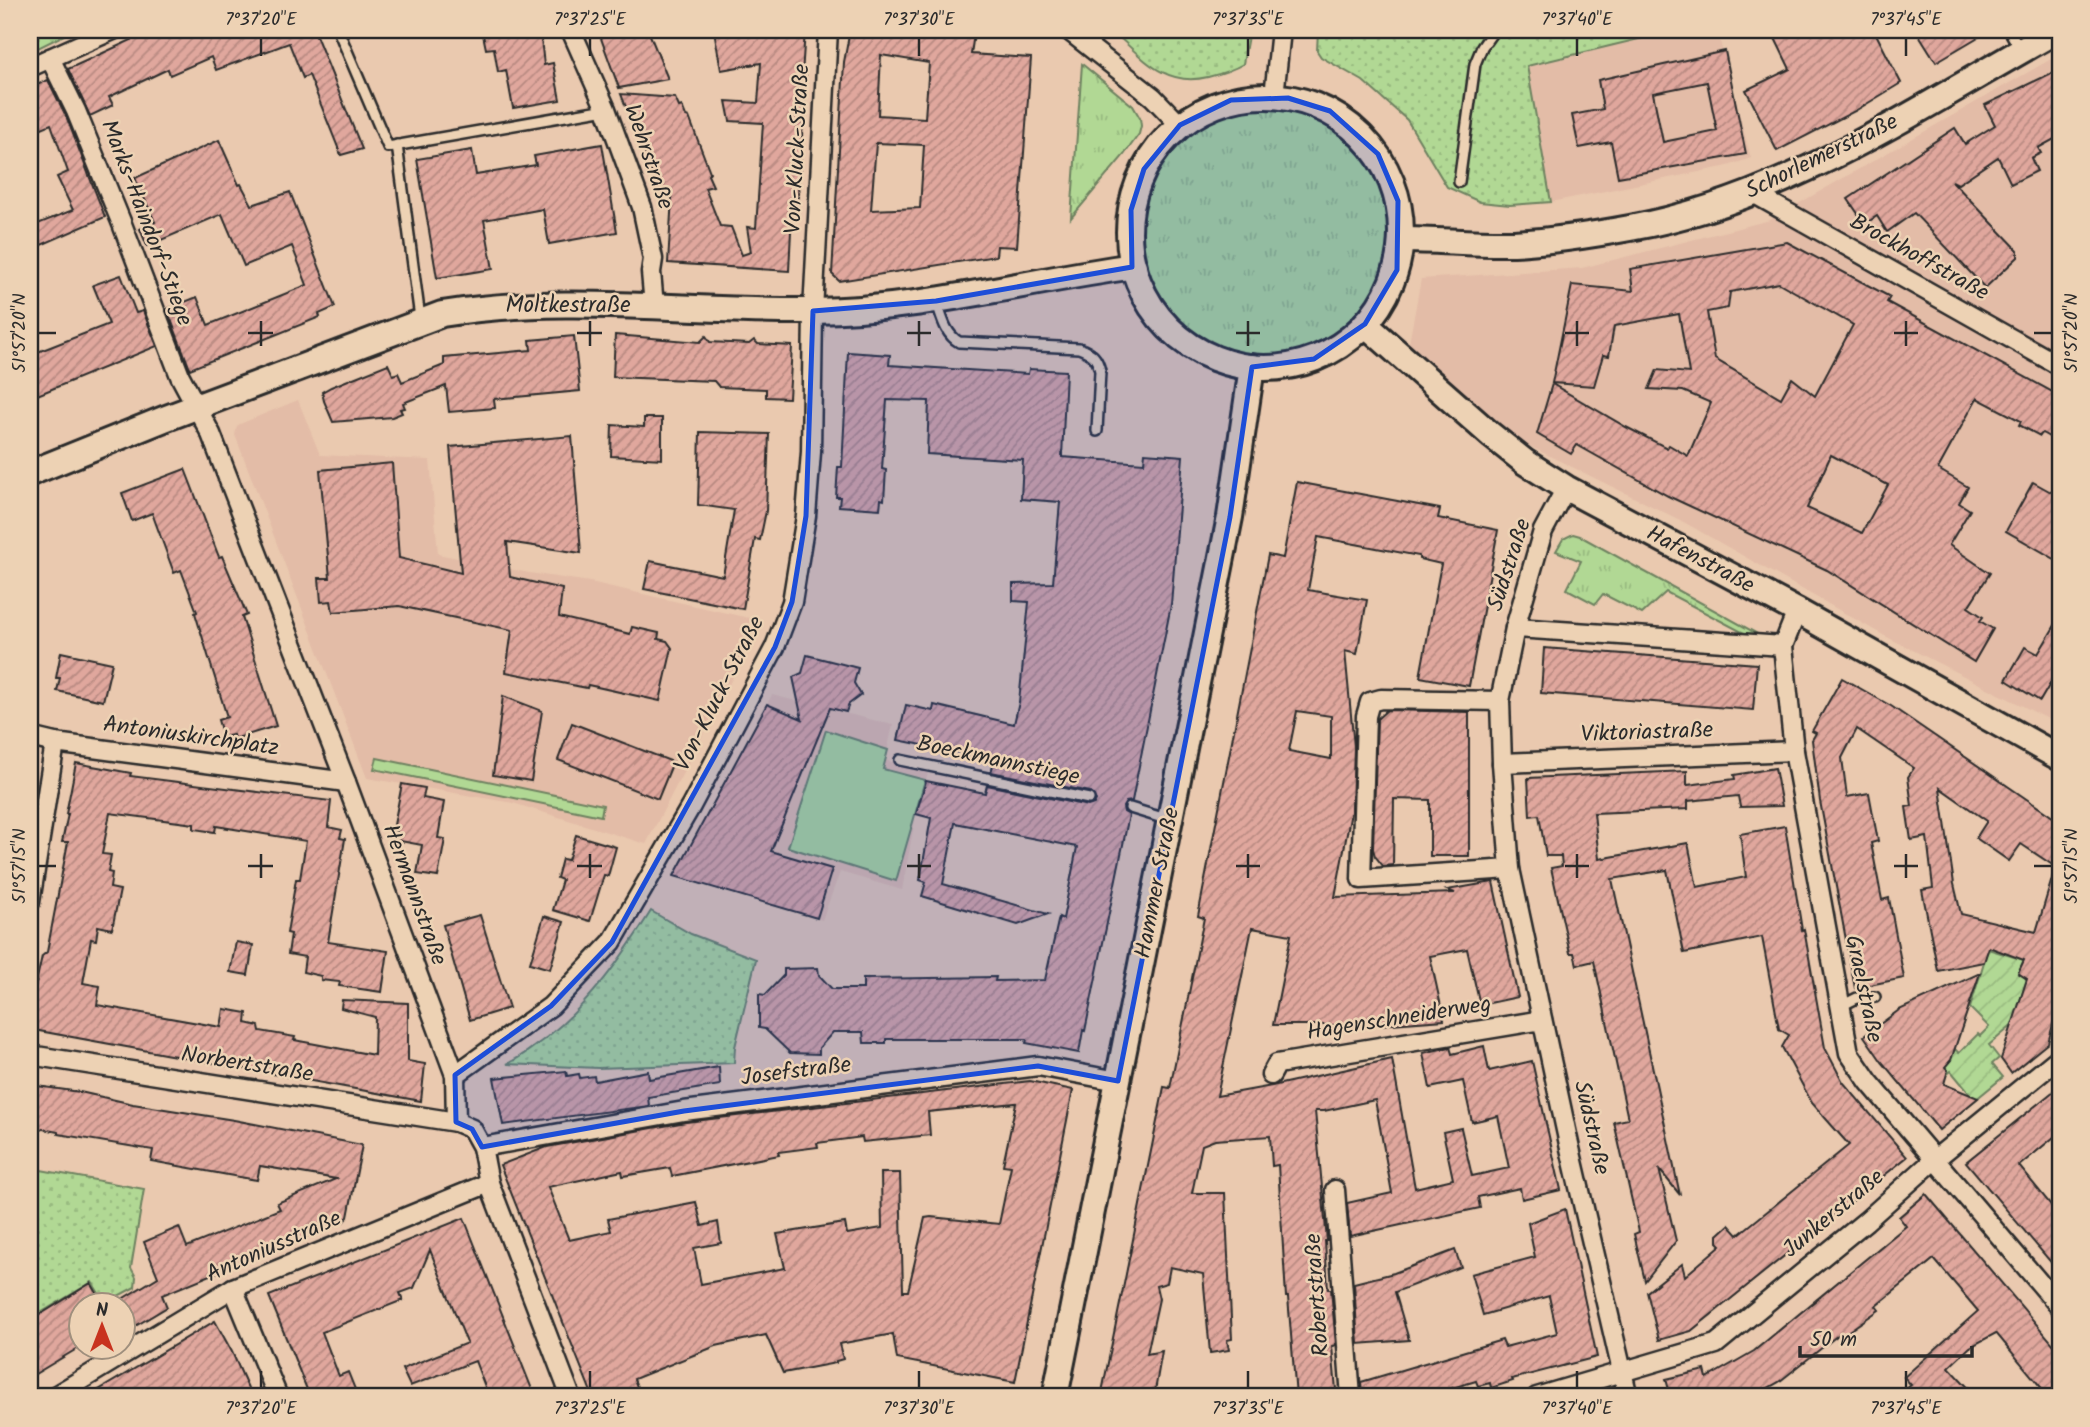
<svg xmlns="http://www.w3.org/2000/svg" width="2090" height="1427" viewBox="0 0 2090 1427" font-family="Kalam,sans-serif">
  <defs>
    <pattern id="grass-tufts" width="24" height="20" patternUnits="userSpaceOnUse" patternTransform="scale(1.75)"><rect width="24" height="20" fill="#b1d894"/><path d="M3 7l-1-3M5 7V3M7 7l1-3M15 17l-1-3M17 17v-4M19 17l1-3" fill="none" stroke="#98ba80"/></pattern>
    <pattern id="park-dots" width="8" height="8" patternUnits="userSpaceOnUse" patternTransform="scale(1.75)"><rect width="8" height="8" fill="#b1d894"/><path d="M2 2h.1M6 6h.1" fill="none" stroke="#98ba80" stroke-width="1.8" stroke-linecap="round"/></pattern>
    <pattern id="garden-furrows" width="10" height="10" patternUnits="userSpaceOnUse" patternTransform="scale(1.75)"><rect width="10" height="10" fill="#b1d894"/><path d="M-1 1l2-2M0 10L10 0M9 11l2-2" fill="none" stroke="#98ba80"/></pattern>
    <pattern id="building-hatch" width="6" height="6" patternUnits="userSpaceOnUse" patternTransform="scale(1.75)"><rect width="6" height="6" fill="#e0a79d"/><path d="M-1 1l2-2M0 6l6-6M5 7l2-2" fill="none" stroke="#b68880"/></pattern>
  </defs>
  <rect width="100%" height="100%" fill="#eac9af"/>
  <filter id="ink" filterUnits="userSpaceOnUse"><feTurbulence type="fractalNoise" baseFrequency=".0143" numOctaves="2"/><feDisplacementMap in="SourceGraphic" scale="14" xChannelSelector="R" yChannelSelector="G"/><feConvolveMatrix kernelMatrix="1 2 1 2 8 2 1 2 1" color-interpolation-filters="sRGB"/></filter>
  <g filter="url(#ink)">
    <g fill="#e3bca7">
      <polygon points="1676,30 1717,30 1751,158 1728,166 1551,202 1527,66"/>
      <polygon points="2060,54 2060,725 1883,635 1680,520 1513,438 1407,354 1421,279 1582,268 1770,220"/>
      <polygon points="298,400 320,455 430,460 438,554 529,573 590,582 762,621 646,844 513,803 367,778 235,435 237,426 240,424"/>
      <polygon points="772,695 893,725 885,760 928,773 916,814 902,890 840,872 822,920 674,876"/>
    </g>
    <g fill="url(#grass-tufts)" stroke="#6e8260" stroke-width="2">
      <polygon points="1082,64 1133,106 1140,118 1141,126 1139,134 1124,155 1071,218"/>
      <circle cx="1264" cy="233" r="124"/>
      <polygon points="1573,534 1580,536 1763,637 1759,641 1666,592 1642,614 1603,594 1595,604 1567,589 1581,561 1556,551 1563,539"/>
    </g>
    <g fill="url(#park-dots)" stroke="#6e8260" stroke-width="2">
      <polygon points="30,30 74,30 30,52"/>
      <path d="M1111,30H1249L1243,64C1233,70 1220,74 1208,77C1163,88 1142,56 1111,30Z"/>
      <polygon points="1318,30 1676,30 1527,66 1551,202 1510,205 1480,202 1447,187 1407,120 1363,81 1321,57 1317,51"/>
      <path d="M651,911L691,934L756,959L735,1047L734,1063L598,1068L507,1064C522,1057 533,1047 547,1037C591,1002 621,959 651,911Z"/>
      <polygon points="30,1168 144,1189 131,1268 136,1277 135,1287 105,1303 92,1282 39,1314 30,1354"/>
    </g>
    <polygon fill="url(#garden-furrows)" stroke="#6e8260" stroke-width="2" points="1988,949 2024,960 2018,973 2027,979 2019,1004 2038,1009 2015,1023 1989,1045 1999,1058 1992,1064 2003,1077 1975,1100 1951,1071 1937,1083 1943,1038 1959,1053 1978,1034 1980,1036 1989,1027 1970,1008"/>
    <g fill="#b1d894" stroke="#6e8260" stroke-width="2">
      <polygon points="826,730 888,750 883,769 925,780 896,881 788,847"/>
      <polygon points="377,758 603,805 601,816 374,769"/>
    </g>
    <g fill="url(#building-hatch)" stroke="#2b2b2b" stroke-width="2" fill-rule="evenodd">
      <polygon points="153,30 318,30 315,33 362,149 341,155 309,75 303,78 289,43 216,70 211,57 170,75 168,69 109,97 113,105 90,116 68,69"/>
      <polygon points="482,30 540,30 544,65 553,63 560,100 513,108 506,70 498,72 494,48 486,49"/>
      <polygon points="598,30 648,30 668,79 619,88"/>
      <polygon points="714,30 805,30 802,75 806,75 797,212 792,211 789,271 668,263 672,197 659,192 621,94 675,98 679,107 682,106 686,116 689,117 710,172 708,175 713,186 705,188 720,226 731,227 742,255 751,252 747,227 756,228 763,123 730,121 726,101 758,103 761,63 721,70"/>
      <path d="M850,30H947L974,34L971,54L1031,58L1017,247L997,246L996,256L839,281L832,274L844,62ZM881,55L929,63L925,118L878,115ZM876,143L924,145L920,208L871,210Z"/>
      <polygon points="1771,30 1874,30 1901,83 1855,111 1777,151 1746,90 1790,69"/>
      <polygon points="1916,30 1990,30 1936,62"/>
      <path d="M1725,51L1746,154L1618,177L1611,142L1579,148L1572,115L1603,109L1598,80ZM1707,82L1717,131L1663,142L1653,93Z"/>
      <polygon points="2060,69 2060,136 2038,148 2041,153 2031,158 2037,171 2011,184 1998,157 1958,184 1952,181 2018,250 2018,257 1985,288 1914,213 1887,232 1877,216 1865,224 1848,199 1955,128 1965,144 1995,125 1985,105"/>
      <polygon points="48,80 66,116 105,217 39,246 30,227 73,210 57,177 68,172 51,124 30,133 30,88"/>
      <polygon points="219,140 239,185 241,184 252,205 290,192 335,307 319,314 320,317 190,369 167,309 197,297 208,325 307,285 292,246 244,266 222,214 147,246 140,229 155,222 135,178"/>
      <polygon points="602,144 617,232 549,244 543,209 484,220 493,269 437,278 417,159 472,150 476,175 536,165 534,156"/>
      <path d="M1787,242L1890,297L1887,302L2060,396V443L2042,433L2040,436L2019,425L2021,421L1977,398L1938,469L1968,487L1959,503L1970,510L1949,545L1990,573L1968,607L1983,617L1980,621L1993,629L1974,662L1827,570L1668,496L1577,445L1571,454L1537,434L1552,384L1626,427L1667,448L1669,445L1688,456L1711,403L1683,391L1649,389L1657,370L1689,373L1679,314L1614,326L1609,356L1603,355L1594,386L1552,383L1572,285L1633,291L1630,269ZM1779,283L1853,325L1815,396L1792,378L1781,398L1715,359L1707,312L1728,308L1730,292ZM1831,455L1888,485L1862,533L1807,508Z"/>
      <polygon points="121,275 136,313 143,311 157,346 30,398 30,355 109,324 93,285"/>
      <polygon points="615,335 700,342 706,336 710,342 749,344 754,340 758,344 792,346 789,398 766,397 766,389 719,387 714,381 613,377"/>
      <polygon points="574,336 580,391 494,399 495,408 449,412 446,386 403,403 405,408 400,409 402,413 392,417 333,422 324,401 322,392 331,387 388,364 393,375 398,373 402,382 444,365 444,358 531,350 530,340"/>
      <polygon points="848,352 890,355 889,365 1028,374 1029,369 1066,371 1062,457 1144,463 1145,453 1183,456 1171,605 1132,801 1126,802 1123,807 1124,812 1129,815 1085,1031 1083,1030 1079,1053 1026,1043 1027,1039 886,1039 886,1043 864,1043 863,1032 833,1032 819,1048 819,1054 790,1053 765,1029 759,1028 759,994 765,995 784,975 784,969 818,968 819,975 832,989 863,989 863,979 996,977 995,981 1045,980 1059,917 1063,919 1077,847 955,823 943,884 1048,914 1018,925 922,896 926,882 920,880 931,818 916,814 926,781 985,793 987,785 1088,806 1094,804 1096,800 1090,792 991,772 995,760 898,740 906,705 933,711 934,705 1014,724 1019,702 1029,602 1013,601 1013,584 1053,583 1060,502 1021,499 1023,460 927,454 929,401 887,400 882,469 886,470 884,500 881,499 880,509 839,506 840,497 836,497 838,467 842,467"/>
      <polygon points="644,418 662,418 662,459 611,456 612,425 644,427"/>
      <polygon points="700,432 769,434 766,511 760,540 755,539 743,609 644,589 650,561 723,576 734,510 698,505"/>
      <polygon points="572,436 581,553 507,542 510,577 562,589 559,617 630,634 632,627 659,633 658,639 667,641 672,648 660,701 588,685 587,688 506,672 512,630 399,606 333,612 331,601 321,602 319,578 330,578 320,470 392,463 399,558 461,573 450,447"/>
      <polygon points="185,469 219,557 222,556 247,615 242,617 276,726 234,739 233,735 223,737 218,720 227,717 195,613 197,612 181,570 174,573 152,513 132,521 122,493"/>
      <path d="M1297,482L1440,509L1438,518L1498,530L1469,686L1420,677L1441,564L1419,559V556L1318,537L1308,590L1367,600L1357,654L1345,651L1354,747L1352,807L1335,897L1455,893L1447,890L1493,882L1518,997L1480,1005L1467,949L1430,956L1444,1020L1377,1025H1273L1291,935L1252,928L1217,1096L1272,1086L1392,1059L1415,1188L1453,1179L1443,1132L1461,1128L1472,1176L1509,1168L1498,1116L1472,1122L1463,1081L1430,1088L1423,1053L1450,1047L1452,1054L1484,1046L1489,1071L1532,1061L1561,1190L1522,1199L1520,1188L1478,1197L1480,1208L1350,1236L1347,1203L1392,1193L1375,1100L1324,1111H1315L1327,1241H1325L1328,1289H1331L1336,1345L1332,1346L1336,1390L1339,1389L1340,1397H1327V1393L1333,1391L1326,1392L1327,1397H1296L1288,1297H1286L1278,1165L1272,1166L1270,1136L1215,1140L1202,1145L1192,1193H1225L1232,1339L1227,1340L1229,1350L1210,1353L1203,1274L1170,1267L1167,1283L1156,1286L1159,1299L1147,1354L1162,1351L1154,1397H1101L1164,1087L1170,1088L1204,918L1198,916L1268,555L1283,558ZM1297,711L1331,716V759L1289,751Z"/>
      <polygon points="2033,482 2060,497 2060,562 2006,531"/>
      <polygon points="2060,617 2060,667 2040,701 2006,680 2025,647 2038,654"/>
      <polygon points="1544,648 1757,664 1753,710 1541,693"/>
      <polygon points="61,652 112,663 103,701 57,691 60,678 56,678"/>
      <polygon points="807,655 858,668 854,683 861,695 849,704 846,712 830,708 771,851 832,869 817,918 674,876 767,704 802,719 793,677 802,673"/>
      <polygon points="1842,678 1891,706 2060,822 2060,870 2021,844 2009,861 1976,838 1987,821 1940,788 1954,884 1961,914 2036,932 2054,872 2060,872 2060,999 2048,1043 2011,1073 2001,1059 2027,979 2018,973 2024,960 1989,947 1984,962 1938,971 1922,890 1933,888 1927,837 1911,840 1906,807 1912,806 1908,777 1914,768 1857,729 1842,758 1847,797 1869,793 1878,841 1871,843 1882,900 1889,898 1904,978 1855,988 1820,801 1812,740 1816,733 1812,731"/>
      <polygon points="503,696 542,711 531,781 493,775"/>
      <polygon points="1387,710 1469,712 1469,856 1430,856 1430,800 1394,799 1393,865 1383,866 1375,856 1373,849 1377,719"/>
      <polygon points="572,723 673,762 658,799 558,760"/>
      <polygon points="76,763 131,773 130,776 331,801 328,827 342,830 340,838 345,839 328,942 388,951 382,992 339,986 340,982 321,980 321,976 303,972 305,957 288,954 291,934 287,933 296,879 300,879 306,841 216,826 215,832 194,829 194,824 110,813 102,854 111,855 108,872 112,873 110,888 120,890 112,929 98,926 96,940 91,939 83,983 100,986 97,1005 221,1027 224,1009 247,1013 246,1023 259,1026 260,1031 295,1037 294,1040 374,1055 375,1017 341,1008 342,1000 408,1003 408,1061 425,1064 421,1101 34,1030 30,1024 30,1010 42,956 47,952 63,868 68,842 62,842 68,814 66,814"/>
      <polygon points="1775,768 1782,806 1740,807 1738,796 1688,801 1688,809 1594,813 1599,859 1688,843 1697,887 1746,877 1740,834 1785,826 1802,930 1804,929 1825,1048 1843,1082 1907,1157 1691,1331 1659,1340 1647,1292 1682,1264 1685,1276 1721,1245 1718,1242 1718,1235 1729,1225 1738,1235 1849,1145 1812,1103 1782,1047 1789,1035 1779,1029 1762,937 1684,953 1667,870 1612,879 1680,1195 1659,1169 1676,1241 1645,1281 1634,1234 1639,1232 1614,1122 1628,1119 1594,961 1577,965 1574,953 1570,953 1551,868 1562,866 1561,856 1546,856 1539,815 1530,816 1528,778 1687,771 1687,785 1735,779 1734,775"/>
      <polygon points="402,784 425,788 423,798 444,802 438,838 445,839 438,877 417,874 422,845 395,840 397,831 393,830"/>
      <polygon points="576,835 616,847 608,876 604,875 590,921 553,910 562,880 557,878 562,859 568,860"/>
      <polygon points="480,915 509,1008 470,1020 443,925"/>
      <polygon points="544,916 564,922 550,969 530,963"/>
      <polygon points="236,942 253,945 248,975 230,972"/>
      <polygon points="1980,973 1951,1060 1945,1067 1948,1070 1944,1084 1978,1098 1939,1130 1882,1062 1864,1036 1899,1010"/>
      <polygon points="719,1067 720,1085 648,1097 649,1106 503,1125 494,1078 566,1071 567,1076 579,1074 580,1078 594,1076 595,1081 648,1071 649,1079"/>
      <path d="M1030,1081L1073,1090L1015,1382L897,1359L893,1334L839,1344L843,1359L836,1361V1363L783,1373L766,1335L716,1346L634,1379L641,1397H593L500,1165L547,1147L686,1122ZM1016,1103L1003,1165L1011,1166L999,1224L931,1217L925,1218L908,1291H903L900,1173H881L882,1228L847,1234L845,1223L777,1234L785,1268L701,1284L694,1248L721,1243L718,1222L702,1226L696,1202L608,1219L611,1231L569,1240L548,1187L622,1171L623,1176L670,1168L672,1176L779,1155L778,1152L818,1147L817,1143L862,1137L863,1142L930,1135L928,1112Z"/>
      <polygon points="30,1085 80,1092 133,1104 234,1120 362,1145 348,1217 343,1222 261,1254 259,1251 242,1262 162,1295 167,1307 122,1334 122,1305 114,1304 158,1277 144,1242 179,1227 187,1247 280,1209 277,1203 336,1179 260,1166 257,1180 228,1175 151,1161 153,1150 58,1134 58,1132 33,1127 34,1125 30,1124"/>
      <polygon points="2060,1086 2060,1132 2019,1166 2060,1216 2060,1273 1966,1162"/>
      <polygon points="1926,1194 2060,1352 2060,1397 2049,1397 1996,1333 1970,1347 1949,1367 1977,1397 1897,1397 1911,1385 1904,1377 1978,1311 1934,1259 1876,1306 1879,1310 1840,1337 1838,1335 1779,1382 1768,1388 1774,1397 1671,1397 1666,1379 1705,1370 1707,1378 1754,1351 1906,1226 1899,1217"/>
      <polygon points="1565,1209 1597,1357 1512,1379 1513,1381 1491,1388 1490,1383 1478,1386 1476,1381 1442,1391 1444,1397 1362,1397 1361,1382 1502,1340 1505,1347 1557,1333 1549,1296 1483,1315 1471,1274 1535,1257 1528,1223"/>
      <polygon points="464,1218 535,1397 489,1397 475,1361 410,1386 402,1369 467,1343 430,1250 414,1288 400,1293 403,1300 322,1332 339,1376 348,1372 358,1397 310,1397 269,1296"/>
      <polygon points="1455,1250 1461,1267 1395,1292 1409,1340 1358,1344 1354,1283 1394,1273"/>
      <polygon points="91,1283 104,1305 80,1305 80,1347 30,1377 30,1321"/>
      <polygon points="215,1321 232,1352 252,1397 87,1397"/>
    </g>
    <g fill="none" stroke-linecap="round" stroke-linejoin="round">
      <g stroke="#2b2b2b" stroke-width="14">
        <g id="lane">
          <polyline points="338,30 388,147 606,109"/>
          <polyline points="2009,30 2020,49"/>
          <polyline points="397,145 420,318"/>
          <polyline points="1459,182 1475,64 1482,47 1494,30"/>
          <path d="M937,303C942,317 945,334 959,342L1079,348C1092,353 1097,357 1100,371L1097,431"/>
          <polyline points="900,760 1089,799"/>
          <polyline points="1130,808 1169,820"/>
          <polyline points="1841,1006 1857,998 1875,997"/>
        </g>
      </g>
      <g stroke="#2b2b2b" stroke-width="23">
        <g id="street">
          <polyline points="571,30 606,109 642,207 653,259 651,272 654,306"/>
          <polyline points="1068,30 1153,97 1180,125"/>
          <polyline points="50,58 76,111 122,224 180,376 211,434 346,782 455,1075 456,1122"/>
          <polyline points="30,67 113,30"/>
          <polyline points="1274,96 1281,30"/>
          <polyline points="1753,193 2060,366"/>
          <polyline points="1566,488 1543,531 1515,628 1500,701 1502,763 1510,869 1569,1144 1628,1397"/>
          <polyline points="1797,611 1783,646 1794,751 1849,1053 1869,1082 2060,1307"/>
          <polyline points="1515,628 1783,646"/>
          <polyline points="1500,701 1381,699 1370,702 1366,716 1361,879 1510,869"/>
          <polyline points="30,737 55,743 346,782"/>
          <polyline points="1502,763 1794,751"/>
          <polyline points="30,902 55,743"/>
          <polyline points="30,1055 456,1122 472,1129 482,1147 489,1183 571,1397"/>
          <polyline points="455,1075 551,1006 612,942 691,806 775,647 792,602 806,516 811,452 813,311 828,30"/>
          <polyline points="1271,1075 1277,1064 1542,1020"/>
          <polyline points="482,1147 684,1111 1038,1066 1118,1081"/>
          <polyline points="1335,1190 1351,1397"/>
          <polyline points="233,1288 278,1397"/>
          <polyline points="53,1397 233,1288 489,1183"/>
          <polyline points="1537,1397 1716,1344 1866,1221 1934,1160 2060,1057"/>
        </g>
      </g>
      <g stroke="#2b2b2b" stroke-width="30">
        <g id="secondary">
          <circle cx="1265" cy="232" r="136"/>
          <path d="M1402,240C1439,240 1476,244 1514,243C1552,241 1592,235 1630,228C1786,200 1921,106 2058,30"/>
          <polyline points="1365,324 1491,435 1525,462 1566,488 1797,611 2060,758"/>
          <path d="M30,473L164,419L442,314C565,294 690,312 813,311C922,310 1026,281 1134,266"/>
          <polyline points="1055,1397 1230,517 1252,367"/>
        </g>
      </g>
      <use href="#lane" stroke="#edd2b4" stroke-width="9"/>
      <use href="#street" stroke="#edd2b4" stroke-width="18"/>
      <use href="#secondary" stroke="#edd2b4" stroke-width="24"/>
    </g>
  </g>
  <path fill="#1d4ed8" fill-opacity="0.2" stroke="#1d4ed8" stroke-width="5" stroke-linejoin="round" d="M1288,98L1330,111L1378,154L1398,201L1397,270L1365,324L1314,359L1252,367L1230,517L1118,1081L1038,1066L684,1111L482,1147L472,1129L456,1122L455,1075L551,1006L612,942L775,647L792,602L806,516L813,311L936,301L1132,267L1131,210L1144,169L1180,125L1231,100Z"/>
  <path fill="none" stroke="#2b2b2b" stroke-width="2.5" d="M261,38V56M590,38V56M919,38V56M1248,38V56M1577,38V56M1906,38V56M261,321V346M590,321V346M919,321V346M1248,321V346M1577,321V346M1906,321V346M38,333H56M248,333H273M577,333H602M907,333H931M1236,333H1260M1565,333H1589M1894,333H1918M2034,333H2052M261,854V878M590,854V878M919,854V878M1248,854V878M1577,854V878M1906,854V878M38,866H56M248,866H273M577,866H602M907,866H931M1236,866H1260M1565,866H1589M1894,866H1918M2034,866H2052M261,1371V1388M590,1371V1388M919,1371V1388M1248,1371V1388M1577,1371V1388M1906,1371V1388"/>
  <g text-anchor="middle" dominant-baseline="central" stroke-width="5" stroke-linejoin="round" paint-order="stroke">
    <g font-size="23" fill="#2b2b2b" stroke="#edd2b4">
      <text transform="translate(798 149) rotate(-87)">Von-Kluck-Straße</text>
      <text transform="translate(648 157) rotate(71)">Wehrstraße</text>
      <text transform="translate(1822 157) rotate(-26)">Schorlemerstraße</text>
      <text transform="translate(146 223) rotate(69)">Marks-Haindorf-Stiege</text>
      <text transform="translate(1919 258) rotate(29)">Brockhoffstraße</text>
      <text x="568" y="306">Moltkestraße</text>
      <text transform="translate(1700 560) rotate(28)">Hafenstraße</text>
      <text transform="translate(1510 565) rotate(-72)">Südstraße</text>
      <text transform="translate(720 694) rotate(-63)">Von-Kluck-Straße</text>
      <text transform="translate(1647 733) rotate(-2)">Viktoriastraße</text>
      <text transform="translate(191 737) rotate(8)">Antoniuskirchplatz</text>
      <text transform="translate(998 761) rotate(12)">Boeckmannstiege</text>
      <text transform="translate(1158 883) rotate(-79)">Hammer Straße</text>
      <text transform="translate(414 895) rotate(70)">Hermannstraße</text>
      <text transform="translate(1863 989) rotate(78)">Graelstraße</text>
      <text transform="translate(1399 1019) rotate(-9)">Hagenschneiderweg</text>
      <text transform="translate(247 1065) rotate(9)">Norbertstraße</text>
      <text transform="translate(796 1072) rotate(-7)">Josefstraße</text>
      <text transform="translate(1591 1128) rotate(77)">Südstraße</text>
      <text transform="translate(1834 1214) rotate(-40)">Junkerstraße</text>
      <text transform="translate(274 1247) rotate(-24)">Antoniusstraße</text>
      <text transform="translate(1318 1295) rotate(-94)">Robertstraße</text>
    </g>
  </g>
  <rect width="2090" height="1427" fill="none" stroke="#edd2b4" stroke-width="77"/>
  <g transform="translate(102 1326)"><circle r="33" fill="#edd2b4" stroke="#9f8f7d" stroke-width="2"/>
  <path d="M0-5L12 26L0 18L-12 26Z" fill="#c8321e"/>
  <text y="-10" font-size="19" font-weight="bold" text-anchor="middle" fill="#2b2b2b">N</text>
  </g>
  <path d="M1800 1346v10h172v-10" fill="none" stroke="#2b2b2b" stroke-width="3.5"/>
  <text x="1810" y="1346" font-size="21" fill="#2b2b2b" stroke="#edd2b4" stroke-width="5" paint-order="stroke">50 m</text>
  <rect x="38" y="38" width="2014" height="1350" fill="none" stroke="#2b2b2b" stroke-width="2.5"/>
  <g font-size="18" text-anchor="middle" fill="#2b2b2b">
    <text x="261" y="25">7°37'20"E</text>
    <text x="590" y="25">7°37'25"E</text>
    <text x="919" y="25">7°37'30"E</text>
    <text x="1248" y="25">7°37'35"E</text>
    <text x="1577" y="25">7°37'40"E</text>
    <text x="1906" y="25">7°37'45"E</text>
    <text transform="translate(19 333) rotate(-90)" y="6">51°57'20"N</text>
    <text transform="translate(2071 333) rotate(-90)" y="6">51°57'20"N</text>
    <text transform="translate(19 866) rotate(-90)" y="6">51°57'15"N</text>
    <text transform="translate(2071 866) rotate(-90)" y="6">51°57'15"N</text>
    <text x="261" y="1414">7°37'20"E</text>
    <text x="590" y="1414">7°37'25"E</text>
    <text x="919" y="1414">7°37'30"E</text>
    <text x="1248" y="1414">7°37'35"E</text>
    <text x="1577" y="1414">7°37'40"E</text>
    <text x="1906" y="1414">7°37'45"E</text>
  </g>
</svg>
